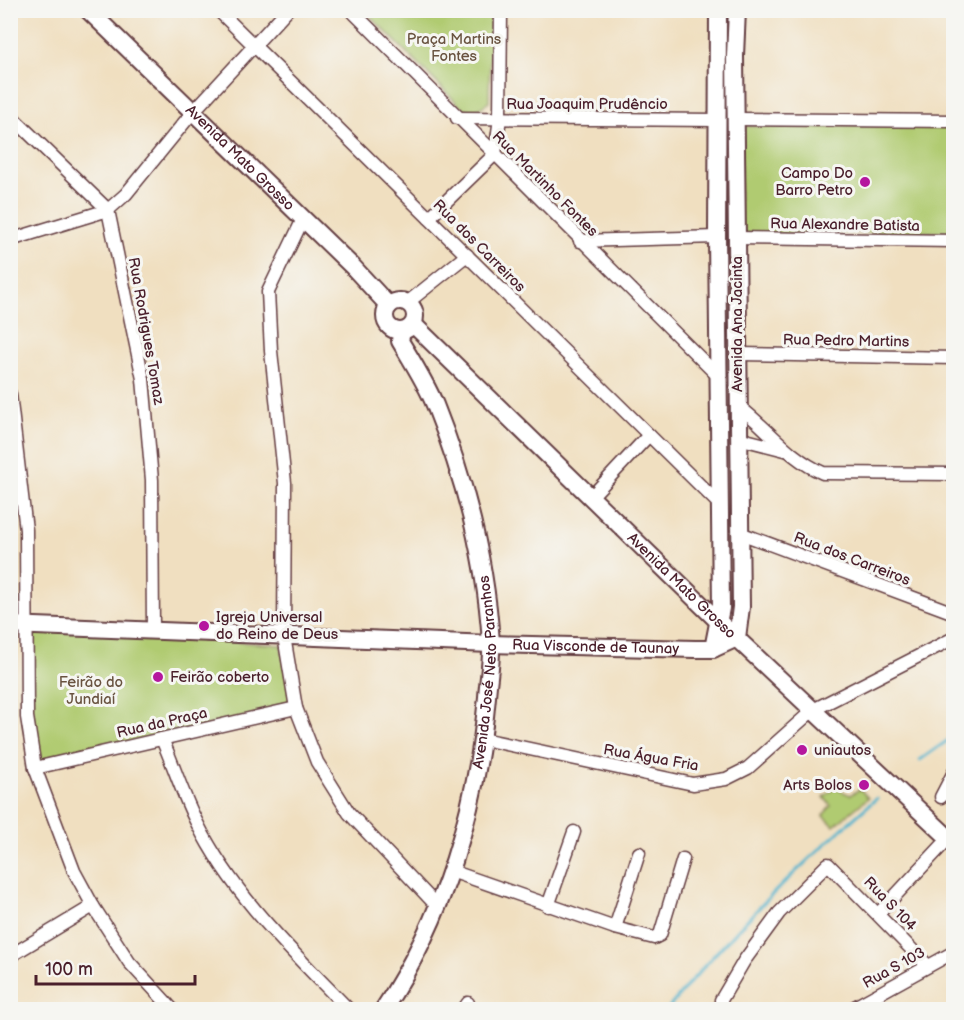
<svg xmlns="http://www.w3.org/2000/svg" width="964" height="1020" viewBox="0 0 964 1020" font-family="'Balsamiq Sans',sans-serif">
  <rect width="100%" height="100%" fill="#f6f6f2"/>
  <filter id="ink" filterUnits="userSpaceOnUse"><feTurbulence type="fractalNoise" baseFrequency=".0167" numOctaves="2"/><feDisplacementMap in="SourceGraphic" scale="12" xChannelSelector="R" yChannelSelector="G"/><feConvolveMatrix kernelMatrix="1 2 1 2 8 2 1 2 1" color-interpolation-filters="sRGB"/></filter>
  <filter id="wash" filterUnits="userSpaceOnUse"><feTurbulence type="fractalNoise" baseFrequency=".008" numOctaves="4" result="noise"/><feDisplacementMap in="SourceGraphic" scale="24" xChannelSelector="R" yChannelSelector="G"/><feGaussianBlur stdDeviation="1.35" result="paint"/><feColorMatrix in="noise" values="0 0 0 0 0 0 0 0 0 0 0 0 0 0 0 0 0 1.4 0 .05"/><feComposite in="paint" operator="in"/></filter>
  <g filter="url(#wash)">
    <rect width="100%" height="100%" fill="#f0dfc0"/>
    <g fill="#b0cb71" stroke="#7d754e" stroke-width="1.5">
      <polygon points="365,11 491,11 489,102 474,112 462,108"/>
      <polygon points="741,126 953,126 953,232 738,234"/>
      <polygon points="24,627 281,645 294,706 38,764"/>
      <polygon points="835,788 850,795 860,789 868,798 834,826 823,815 831,806 824,797"/>
    </g>
    <g fill="none" stroke-linecap="round" stroke-linejoin="round">
      <g stroke="#50b4ce" stroke-width="3">
        <polyline points="920,760 954,736"/>
        <path d="M667,1010C731,931 801,864 877,798"/>
      </g>
    </g>
  </g>
  <g filter="url(#ink)">
    <g fill="none" stroke-linecap="round" stroke-linejoin="round">
      <g stroke="#633c41" stroke-width="9">
        <polyline id="lane" points="721,1000 725,1010"/>
      </g>
      <g stroke="#633c41" stroke-width="15">
        <g id="street">
          <polyline points="218,10 719,504"/>
          <polyline points="351,10 720,378"/>
          <polyline points="10,115 108,210 143,379 152,480 153,630"/>
          <polyline points="457,118 717,120"/>
          <polyline points="736,119 954,121"/>
          <polyline points="429,218 495,154 500,118 501,10"/>
          <polyline points="303,219 268,292 271,351 285,483 284,636 296,708 317,762 349,813 438,907"/>
          <polyline points="736,238 954,241"/>
          <polyline points="10,240 108,210 126,194 192,113 287,10"/>
          <polyline points="580,241 717,237"/>
          <polyline points="407,303 467,255"/>
          <polyline points="739,354 954,358"/>
          <polyline points="10,394 26,530 27,717 35,768 74,871 93,906 129,962 173,1010"/>
          <path d="M737,405C767,427 788,458 823,473L954,474"/>
          <polyline points="738,438 785,450"/>
          <polyline points="590,498 649,435"/>
          <polyline points="740,533 954,613"/>
          <path d="M162,739C174,766 183,796 197,823C233,896 293,952 349,1010"/>
          <polyline points="483,739 693,784 726,779 748,768 813,710 954,638"/>
          <polyline points="35,768 296,708"/>
          <polyline points="941,797 954,772"/>
          <polyline points="451,871 615,928 654,938 660,935 683,859"/>
          <polyline points="548,906 574,832"/>
          <polyline points="879,913 949,838"/>
          <polyline points="615,928 639,853"/>
          <polyline points="10,956 93,906"/>
          <polyline points="721,1000 744,961 779,913 828,864 928,966"/>
          <polyline points="463,1010 468,1003"/>
          <polyline points="849,1010 954,952"/>
        </g>
      </g>
      <g stroke="#633c41" stroke-width="20">
        <g id="secondary">
          <path id="s1" d="M88,10L353,267L389,306"/>
          <circle cx="400" cy="316" r="15"/>
          <path id="s2" d="M413,324L717,620L954,843"/>
          <path id="s3" d="M10,625L491,644L695,649H713L737,638L741,607L735,56L737,10"/>
          <polyline points="713,649 721,608 717,237 718,10"/>
          <path id="s4" d="M383,1010C445,917 477,807 487,697C488,680 492,661 491,643C486,562 465,480 435,405C426,383 412,361 400,341L402,331"/>
        </g>
      </g>
      <use href="#lane" stroke="#fff" stroke-width="6"/>
      <use href="#street" stroke="#fff" stroke-width="12"/>
      <use href="#secondary" stroke="#fff" stroke-width="16"/>
    </g>
  </g>
  <g fill="#b5179e" stroke="#f6f6f2" stroke-width="2">
    <circle cx="865" cy="182" r="6"/>
    <circle cx="204" cy="626" r="6"/>
    <circle cx="158" cy="677" r="6"/>
    <circle cx="802" cy="750" r="6"/>
    <circle cx="864" cy="785" r="6"/>
  </g>
  <g text-anchor="middle" dominant-baseline="central" stroke-width="6" stroke-linejoin="round" paint-order="stroke">
    <g font-size="15" fill="#695340" stroke="#f6f6f2">
      <text x="454" y="39">Praça Martins<tspan x="454" dy="17">Fontes</tspan></text>
      <text x="91" y="682">Feirão do<tspan x="91" dy="17">Jundiaí</tspan></text>
    </g>
    <g font-size="15" fill="#4a1f2b" stroke="#f6f6f2">
      <text x="587" y="104">Rua Joaquim Prudêncio</text>
      <text stroke="none"><textPath href="#s1" startOffset="212">Avenida Mato Grosso</textPath></text>
      <text transform="translate(545 184) rotate(45)">Rua Martinho Fontes</text>
      <text transform="translate(845 225) rotate(1)">Rua Alexandre Batista</text>
      <text transform="translate(479 246) rotate(45)">Rua dos Carreiros</text>
      <text transform="translate(737 324) rotate(-90)">Avenida Ana Jacinta</text>
      <text transform="translate(146 331) rotate(80)">Rua Rodrigues Tomaz</text>
      <text transform="translate(846 341) rotate(1)">Rua Pedro Martins</text>
      <text transform="translate(852 559) rotate(21)">Rua dos Carreiros</text>
      <text stroke="none"><textPath href="#s2" startOffset="375">Avenida Mato Grosso</textPath></text>
      <text stroke="none"><textPath href="#s3" startOffset="586">Rua Visconde de Taunay</textPath></text>
      <text stroke="none"><textPath href="#s4" startOffset="358">Avenida José Neto Paranhos</textPath></text>
      <text transform="translate(162 723) rotate(-13)">Rua da Praça</text>
      <text transform="translate(651 758) rotate(10)">Rua Água Fria</text>
      <text transform="translate(890 904) rotate(46)">Rua S 104</text>
      <text transform="translate(894 968) rotate(-29)">Rua S 103</text>
    </g>
    <g font-size="15" fill="#4a1f2b" stroke="#f6f6f2" text-anchor="start">
      <text x="853" y="173" text-anchor="end">Campo Do<tspan x="853" dy="17">Barro Petro</tspan></text>
      <text x="216" y="617">Igreja Universal<tspan x="216" dy="17">do Reino de Deus</tspan></text>
      <text x="170" y="677">Feirão coberto</text>
      <text x="814" y="750">uniautos</text>
      <text x="852" y="785" text-anchor="end">Arts Bolos</text>
    </g>
  </g>
  <rect width="964" height="1020" fill="none" stroke="#f6f6f2" stroke-width="36"/>
  <path d="M36 975v9h159v-9" fill="none" stroke="#4a1f2b" stroke-width="3"/>
  <text x="45" y="975" font-size="18" fill="#4a1f2b" stroke="#f6f6f2" stroke-width="4.5" paint-order="stroke">100 m</text>
</svg>
